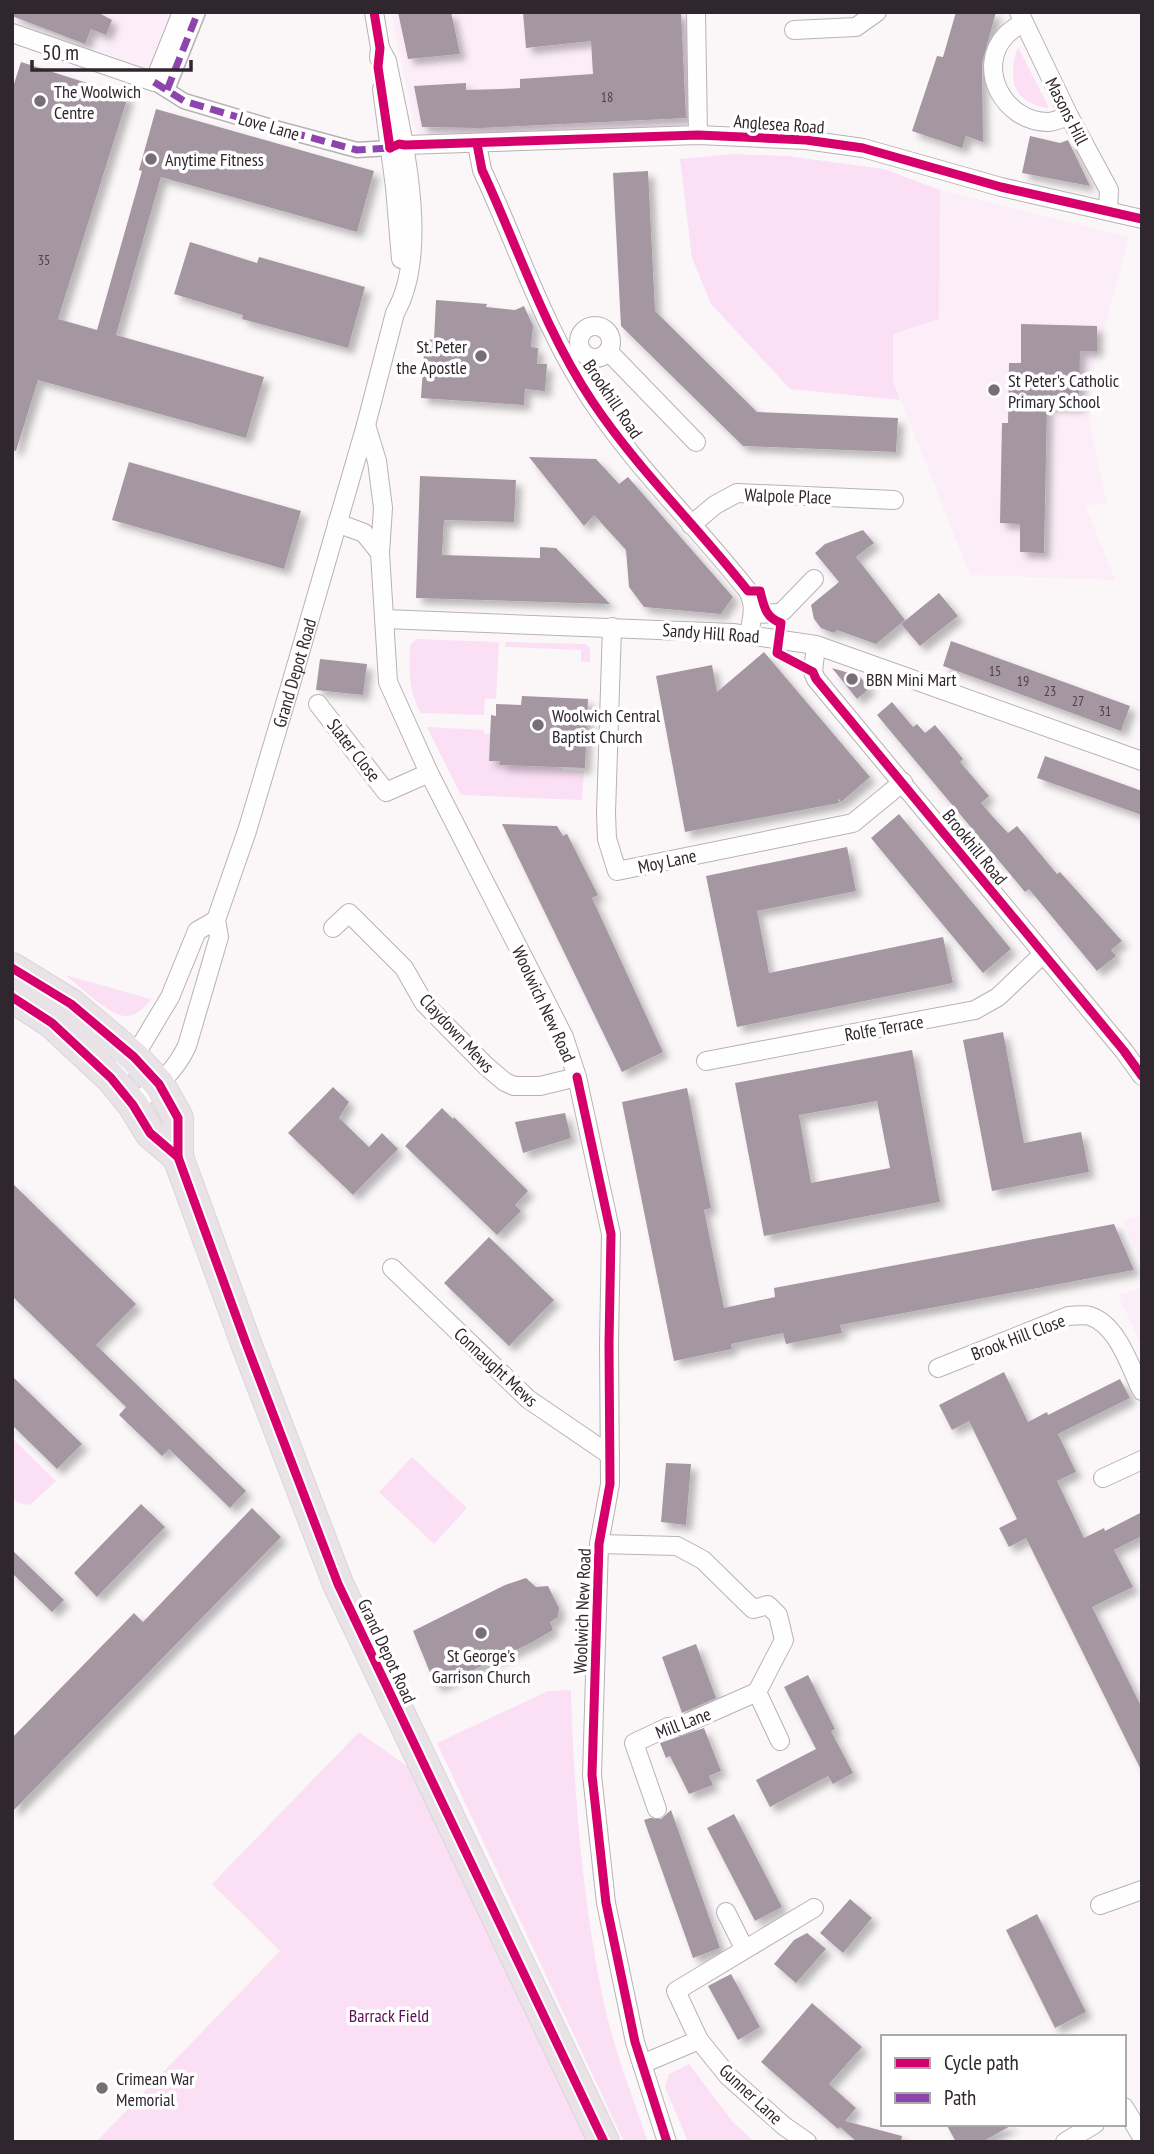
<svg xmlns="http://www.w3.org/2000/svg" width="1154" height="2154" viewBox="0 0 1154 2154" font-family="'PT Sans Narrow',sans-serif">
  <defs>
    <filter id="shadow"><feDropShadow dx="6" dy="6" stdDeviation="3.5" flood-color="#0004"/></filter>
  </defs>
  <rect width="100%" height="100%" fill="#fbf7f9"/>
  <g fill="#fceef8">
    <polygon points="12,12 173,12 149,70 12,18"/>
    <polygon points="391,12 688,12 692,125 476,136 419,134 415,128"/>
    <polygon points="940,190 1129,237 1094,366 1089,421 1107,504 1085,505 1115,580 970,575 893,380 893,334 939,319"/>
    <polygon points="1142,1214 1142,1264 1123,1221"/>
    <polygon points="1142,1287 1142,1347 1118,1295"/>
  </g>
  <g fill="#fbdff5">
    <path d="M1018,47L1049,108C1012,103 1007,78 1018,47Z"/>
    <polygon points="733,154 787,156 884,169 940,190 939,319 893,334 893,380 900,400 790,389 711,304 692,258 680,159"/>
    <path d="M416,639L499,642L496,699L485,698L484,715L421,713C408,690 409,670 410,645Z"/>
    <polygon points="505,642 586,644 590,649 590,662 581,662 581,650 505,647"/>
    <polygon points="427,727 484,730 484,733 490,734 489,761 500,761 500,765 562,767 562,770 584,771 582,800 461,795"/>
    <path d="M65,975L151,999C145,1008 135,1017 124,1016C108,1014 78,985 65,975Z"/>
    <polygon points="12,1438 56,1481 30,1505 18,1503 12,1497"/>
    <polygon points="412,1457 467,1508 434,1544 379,1492"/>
    <path d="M571,1690C574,1794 582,1897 603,1999C613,2047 632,2095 648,2142H624L437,1743L548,1691Z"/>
    <polygon points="359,1732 411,1769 587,2142 96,2142 280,1951 212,1884"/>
    <polygon points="689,2064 732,2121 754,2142 688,2142 665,2087 669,2074"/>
  </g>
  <g fill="#a597a2" fill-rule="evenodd" filter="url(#shadow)">
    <polygon points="12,12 97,12 112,20 106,35 91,29 85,44 12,16"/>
    <polygon points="398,12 451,12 460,54 408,59"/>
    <polygon points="523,12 681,12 686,118 480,128 422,127 414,86 466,83 466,90 501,89 520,88 520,79 593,74 591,41 526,48"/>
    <polygon points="956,12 996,12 982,63 983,142 966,136 962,148 912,131 937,56 943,57"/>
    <polygon points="21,62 128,96 58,319 97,330 142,171 139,170 156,109 374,171 357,232 161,177 116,335 264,377 246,438 38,380 16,451 12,450 12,90"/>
    <polygon points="1030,136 1060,143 1068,140 1090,186 1022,173"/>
    <polygon points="648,171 655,311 757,412 898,418 896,452 743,446 621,326 613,173"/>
    <polygon points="190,242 257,263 259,257 365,287 348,348 242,319 243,315 174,294"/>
    <polygon points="436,300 487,304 486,307 515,310 524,306 533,326 531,347 538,348 537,364 547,364 545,391 525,389 524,405 421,398 425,339 434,340"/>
    <polygon points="1021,324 1097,326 1097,351 1080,351 1079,406 1047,405 1044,553 1020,552 1020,524 1000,523 1002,423 1008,423 1009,363 1021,363"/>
    <polygon points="529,457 596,459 619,484 628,477 733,597 721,614 644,607 629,587 626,550 594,515 584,526"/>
    <polygon points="129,462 301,511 284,569 112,520"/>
    <polygon points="420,476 516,480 514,522 444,520 442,555 540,558 540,547 556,548 610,604 416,598"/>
    <polygon points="863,530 874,543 856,557 905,620 876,644 837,630 834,633 821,628 814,619 811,605 839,582 815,553 825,544"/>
    <polygon points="939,593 958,616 920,646 901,624"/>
    <polygon points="951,641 1130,706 1121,731 943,666"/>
    <polygon points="764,652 870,777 841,802 838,798 839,803 685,832 656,676 712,665 717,692"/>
    <polygon points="320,659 367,664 363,695 316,690"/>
    <polygon points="832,668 859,676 870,688 857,699"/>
    <polygon points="522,696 588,699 585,768 500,765 500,761 489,761 491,715 496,716 496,704 521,705"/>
    <polygon points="892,702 913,727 917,724 925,733 935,725 963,759 960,762 989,796 981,803 993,817 1008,833 1017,826 1057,874 1060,872 1122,941 1111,950 1116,956 1097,971 1029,889 1025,892 877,715"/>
    <polygon points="1045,756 1142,791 1142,815 1037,778"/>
    <polygon points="899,814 1011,949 983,973 871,838"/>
    <polygon points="502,824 557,826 563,836 567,834 598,895 592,898 663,1052 622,1072"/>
    <polygon points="847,847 856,891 757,911 769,973 943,937 953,983 737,1027 706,876"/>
    <polygon points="1003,1032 1024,1143 1081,1132 1089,1172 992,1191 963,1040"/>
    <path d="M912,1050L940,1202L764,1236L735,1083ZM877,1101L890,1168L811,1183L799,1115Z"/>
    <polygon points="333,1087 349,1102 339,1118 369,1147 382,1133 398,1149 353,1195 288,1133"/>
    <polygon points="687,1088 711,1208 704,1210 724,1308 775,1297 774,1288 1114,1224 1134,1270 840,1325 842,1333 786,1344 783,1333 731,1344 732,1349 674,1361 622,1102"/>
    <polygon points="442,1108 453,1119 454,1117 528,1191 515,1205 521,1211 497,1235 405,1146"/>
    <polygon points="565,1113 571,1138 523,1153 515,1122"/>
    <polygon points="12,1183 136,1304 96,1345 246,1491 230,1508 169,1449 162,1456 119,1415 126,1407 12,1296"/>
    <polygon points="489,1237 554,1300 509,1346 444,1283"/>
    <polygon points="1004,1372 1028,1422 1047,1412 1048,1415 1120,1379 1130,1398 1058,1434 1076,1472 1057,1481 1084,1538 1104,1528 1105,1531 1142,1512 1142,1536 1114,1550 1133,1587 1092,1607 1142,1708 1142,1772 1026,1538 1009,1547 999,1528 1017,1519 969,1421 952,1430 939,1405"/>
    <polygon points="12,1376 82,1444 57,1469 12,1425"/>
    <polygon points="666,1463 691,1464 686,1525 661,1522"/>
    <polygon points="141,1504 165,1527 97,1597 74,1573"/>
    <polygon points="252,1508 281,1537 12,1812 12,1738 134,1613 143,1622"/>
    <polygon points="12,1550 64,1600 52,1612 12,1573"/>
    <polygon points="526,1578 536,1587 548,1586 559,1608 558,1617 550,1622 553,1630 531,1643 436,1687 413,1631 505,1585"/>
    <polygon points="696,1644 716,1698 682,1713 662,1657"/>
    <polygon points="808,1675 835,1729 831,1731 853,1773 833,1784 828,1776 770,1807 756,1780 816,1749 784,1687"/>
    <polygon points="704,1728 721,1771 709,1776 713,1785 689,1794 670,1756 666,1758 660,1743"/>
    <polygon points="671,1810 720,1948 693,1958 644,1820 650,1818 661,1819"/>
    <polygon points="734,1814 782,1907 755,1921 707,1828"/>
    <polygon points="850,1899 872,1918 843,1953 820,1933"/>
    <polygon points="1037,1914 1086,2012 1055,2028 1006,1930"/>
    <polygon points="807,1933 826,1949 796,1983 774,1964 794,1940"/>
    <polygon points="731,1974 760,2027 738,2040 708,1986"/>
    <polygon points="812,2003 862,2047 829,2084 856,2108 845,2121 902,2136 901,2142 857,2142 840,2127 838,2129 761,2062"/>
    <polygon points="946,2124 1014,2124 982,2142 956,2142"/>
  </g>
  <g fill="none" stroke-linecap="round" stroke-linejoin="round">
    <g stroke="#b8b1b6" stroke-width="17">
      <g id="pedestrian">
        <polyline points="154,82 184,101 275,128 357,150 390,148"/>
        <polyline points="167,90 198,12"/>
      </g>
    </g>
    <g stroke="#b8b1b6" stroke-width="20">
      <g id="minor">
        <polyline points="374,12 380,48 379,58"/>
        <polyline points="696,12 698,135"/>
        <polyline points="1019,12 1069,116 1109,190 1108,210"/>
        <path d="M1023,21C1018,26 1011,30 1006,35C975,68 1004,122 1048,122C1054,122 1062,118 1069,116"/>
        <polyline points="794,30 856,27 877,12"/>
        <polyline points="12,33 154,82 182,12"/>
        <polyline points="382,89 395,187 401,259"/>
        <path d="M477,144L482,170C518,247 544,329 592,401C638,470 697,526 748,591C756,606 752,618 749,634"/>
        <polyline points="405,145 698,135 806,140 863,148 1001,187 1142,219"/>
        <circle cx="595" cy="342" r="16"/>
        <polyline points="608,351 696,442"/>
        <polyline points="366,425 377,461 383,508 380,553 388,682 429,773 564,1037 577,1077 611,1234 609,1344 610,1484 599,1544 592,1775 606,1903 635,2042 667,2142"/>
        <polyline points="337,523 364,533 380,553"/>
        <polyline points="691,525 715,505 737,493 894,500"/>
        <polyline points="753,614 778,613 783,611 814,579"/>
        <polyline points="385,619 733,633 816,645 1142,761"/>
        <polyline points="612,627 606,813 607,839 617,871 853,823 903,782"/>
        <polyline points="816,645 813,672 816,679 1124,1051 1142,1076"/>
        <polyline points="318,704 386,792 429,773"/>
        <polyline points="333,928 349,913 404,968 424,1003 486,1066 505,1082 514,1086 540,1086 577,1077"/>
        <polyline points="706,1061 975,1010 998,997 1043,954"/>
        <polyline points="111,1078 134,1057 170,997 197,931 216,920"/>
        <path id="s1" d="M133,1105C155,1088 175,1072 187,1046L219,937L216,920L247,831L290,687L366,425L395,313C432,249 401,130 387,61L380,48"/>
        <polyline points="392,1268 528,1399 610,1455"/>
        <path d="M938,1368L1068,1316C1075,1316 1084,1314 1090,1316C1118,1325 1130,1367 1142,1391"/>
        <polyline points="1103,1478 1142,1460"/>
        <polyline points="599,1544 677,1546 703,1560 753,1609 768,1605 778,1615 784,1640 757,1692 680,1726 668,1727 634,1743 657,1809"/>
        <polyline points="757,1692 780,1741"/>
        <polyline points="1100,1905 1142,1890"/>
        <polyline points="726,1912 744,1948"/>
        <polyline points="642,2064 699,2040"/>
        <polyline points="1124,2107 1142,2137"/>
        <polyline points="807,2142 784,2126 728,2076 699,2040 676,1991 814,1908"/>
        <polyline points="1065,2142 1095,2124"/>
      </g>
    </g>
    <g stroke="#d8d5d7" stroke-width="32">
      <g id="trunk">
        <polyline points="12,968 71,1004 134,1057 159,1084 178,1118 178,1157 247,1346 338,1584 604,2142"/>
        <polyline points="12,997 52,1023 111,1078 133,1105 150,1133 178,1157"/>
      </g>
    </g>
    <use href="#pedestrian" stroke="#fefefe" stroke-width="14"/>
    <use href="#minor" stroke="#fefefe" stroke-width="18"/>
    <use href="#trunk" stroke="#e9e3e8" stroke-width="30"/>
    <g stroke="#8e44ad" stroke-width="7" stroke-dasharray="14 7" stroke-linecap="butt">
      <polyline points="154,82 184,101 275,128 357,150 390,148"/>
      <polyline points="167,90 198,12"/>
    </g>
    <g stroke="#fff" stroke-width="13">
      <g id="cycleway">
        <polyline points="374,12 380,48 378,67 390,148"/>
        <path d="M477,144L482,170C518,247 544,329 592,401C638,470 697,526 748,591H760C764,606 765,617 781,623L777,653L813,672L816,679L1124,1051L1142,1076"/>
        <polyline points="390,148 399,144 405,145 698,135 806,140 863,148 1001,187 1142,219"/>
        <polyline points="12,968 71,1004 134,1057 159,1084 178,1118 178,1157 247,1346 338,1584 604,2142"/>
        <polyline points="12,997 52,1023 111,1078 133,1105 150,1133 178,1157"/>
        <polyline points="577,1077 611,1234 609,1344 610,1484 599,1544 592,1775 606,1903 635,2042 667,2142"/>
      </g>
    </g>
    <use href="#cycleway" stroke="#d6006c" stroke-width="9"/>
  </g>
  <g fill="#776f75" stroke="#fff" stroke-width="2.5">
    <circle cx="40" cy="101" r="7"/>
    <circle cx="151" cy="159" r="7"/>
    <circle cx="481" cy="356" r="7"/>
    <circle cx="994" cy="390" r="7"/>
    <circle cx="852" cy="679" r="7"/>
    <circle cx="538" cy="725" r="7"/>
    <circle cx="481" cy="1633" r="7"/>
    <circle cx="102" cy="2088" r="7"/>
  </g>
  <g text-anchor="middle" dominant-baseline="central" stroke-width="7" stroke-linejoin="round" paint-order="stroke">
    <g font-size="14" fill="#4d424b">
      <text x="607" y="97">18</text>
      <text x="44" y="260">35</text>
      <text x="995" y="671">15</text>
      <text x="1023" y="681">19</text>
      <text x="1050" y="691">23</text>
      <text x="1078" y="701">27</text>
      <text x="1105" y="711">31</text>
    </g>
    <g font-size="18" fill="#30262e" stroke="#fff" text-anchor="start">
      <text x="54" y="91">The Woolwich<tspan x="54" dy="21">Centre</tspan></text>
      <text x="165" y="159">Anytime Fitness</text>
      <text x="467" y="346" text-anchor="end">St. Peter<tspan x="467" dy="21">the Apostle</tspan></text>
      <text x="1008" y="380">St Peter's Catholic<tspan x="1008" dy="21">Primary School</tspan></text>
      <text x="866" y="679">BBN Mini Mart</text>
      <text x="552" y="715">Woolwich Central<tspan x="552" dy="21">Baptist Church</tspan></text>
      <text x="481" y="1655" text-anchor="middle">St George's<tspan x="481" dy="21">Garrison Church</tspan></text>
      <text x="116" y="2078">Crimean War<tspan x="116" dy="21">Memorial</tspan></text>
    </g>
    <g font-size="18" fill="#30262e" stroke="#fff">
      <text transform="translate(1067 111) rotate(63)">Masons Hill</text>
      <text transform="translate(779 124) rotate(4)">Anglesea Road</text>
      <text transform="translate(269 126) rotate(16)">Love Lane</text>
      <text transform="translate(613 399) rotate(56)">Brookhill Road</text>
      <text transform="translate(788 496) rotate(2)">Walpole Place</text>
      <text transform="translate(711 633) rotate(4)">Sandy Hill Road</text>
      <text stroke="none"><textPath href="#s1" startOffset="471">Grand Depot Road</textPath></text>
      <text transform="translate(354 750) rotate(52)">Slater Close</text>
      <text transform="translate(975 847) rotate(51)">Brookhill Road</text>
      <text transform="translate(667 861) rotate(-12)">Moy Lane</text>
      <text transform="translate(544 1004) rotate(65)">Woolwich New Road</text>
      <text transform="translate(884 1028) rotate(-10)">Rolfe Terrace</text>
      <text transform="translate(457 1033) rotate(47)">Claydown Mews</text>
      <text transform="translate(1018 1337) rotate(-21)">Brook Hill Close</text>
      <text transform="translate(496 1367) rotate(43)">Connaught Mews</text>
      <text transform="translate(582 1611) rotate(-88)">Woolwich New Road</text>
      <text transform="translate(387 1651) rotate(65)">Grand Depot Road</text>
      <text transform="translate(683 1723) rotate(-21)">Mill Lane</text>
      <text transform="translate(751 2094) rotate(43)">Gunner Lane</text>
    </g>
    <g font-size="18" fill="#610c56" stroke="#fff">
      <text x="389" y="2015">Barrack Field</text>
    </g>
  </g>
  <rect width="1154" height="2154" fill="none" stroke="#30262e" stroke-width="28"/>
  <rect x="881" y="2035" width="245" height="91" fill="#ffffff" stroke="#aca8ab" stroke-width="2"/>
  <rect x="895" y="2058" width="35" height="10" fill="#d6006c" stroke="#aca8ab" stroke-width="2"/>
  <text x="944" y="2070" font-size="21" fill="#30262e">Cycle path</text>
  <rect x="895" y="2093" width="35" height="10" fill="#8e44ad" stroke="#aca8ab" stroke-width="2"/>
  <text x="944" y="2105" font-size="21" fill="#30262e">Path</text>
  <path d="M32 60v10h159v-10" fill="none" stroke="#30262e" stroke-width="3.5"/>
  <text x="42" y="60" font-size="21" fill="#30262e" stroke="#ffffff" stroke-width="5" paint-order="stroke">50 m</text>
</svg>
